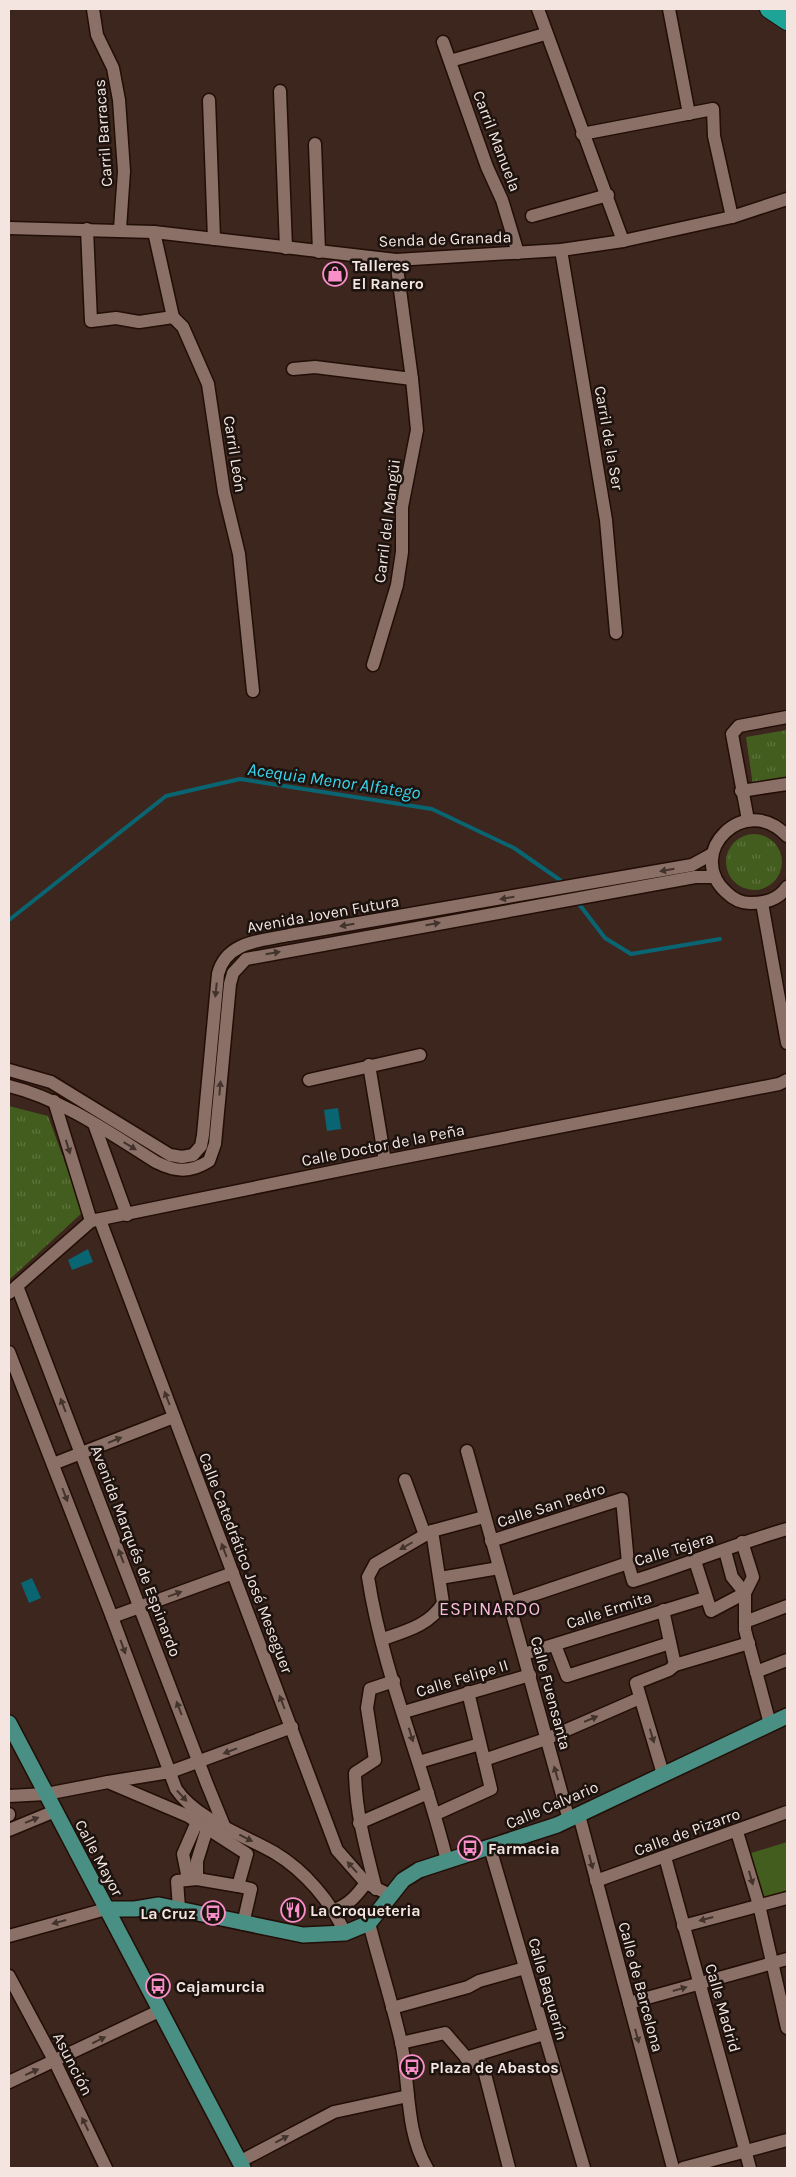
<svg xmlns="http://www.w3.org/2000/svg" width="796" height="2177" viewBox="0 0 796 2177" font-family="Karla,sans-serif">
  <defs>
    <pattern id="park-tufts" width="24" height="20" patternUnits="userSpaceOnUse" patternTransform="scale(1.25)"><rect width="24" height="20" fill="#435d1e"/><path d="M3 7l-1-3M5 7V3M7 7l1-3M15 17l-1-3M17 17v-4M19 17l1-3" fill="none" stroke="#5f743e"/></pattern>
  </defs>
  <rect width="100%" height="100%" fill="#3c261e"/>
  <polygon fill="#435d1e" points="787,1842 787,1892 763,1898 751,1853"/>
  <g fill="url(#park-tufts)">
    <polygon points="787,730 787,780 753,786 746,737"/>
    <circle cx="754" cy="862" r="28"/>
    <polygon points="9,1106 48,1116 83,1212 9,1280"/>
  </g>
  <g fill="#0a6572">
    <polygon points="338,1108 341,1129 327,1131 324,1110"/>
    <polygon points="88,1249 93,1262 72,1270 68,1260"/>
    <polygon points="32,1578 41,1598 29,1603 21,1583"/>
  </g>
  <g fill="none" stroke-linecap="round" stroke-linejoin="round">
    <g stroke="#0a6572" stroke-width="4">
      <polyline points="579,904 605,938 631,954 720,939"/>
      <polyline points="9,920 166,796 240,779 432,809 514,848 560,880"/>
    </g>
    <g stroke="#220e07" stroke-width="15">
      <g id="minor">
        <polyline points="93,9 97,35 113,68 119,100 124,171 120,229"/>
        <polyline points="538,9 623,241"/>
        <polyline points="669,9 689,114"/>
        <polyline points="443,42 487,167 502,200 518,253"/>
        <polyline points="450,61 545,34"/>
        <polyline points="280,91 286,248"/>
        <polyline points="209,100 214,239"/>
        <polyline points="582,134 713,109 714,136 732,217"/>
        <polyline points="315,144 319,252"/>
        <polyline points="532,216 608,195"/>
        <polyline points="9,228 154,232 396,260 561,250 623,241 732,217 787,199"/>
        <polyline points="87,229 91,321 116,318 139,322 173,317"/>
        <polyline points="154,232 173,317 183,327 208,384 224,492 239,554 253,691"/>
        <polyline points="561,250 606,520 616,633"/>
        <polyline points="293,369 315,367 412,379"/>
        <polyline points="373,665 397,585 402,552 402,507 417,430 412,379 396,260"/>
        <polyline points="741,791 787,784"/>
        <polyline points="748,820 732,734 739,726 787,717"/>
        <path d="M787,836C745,791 684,853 726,892C732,898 741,903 750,903C765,903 778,900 787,887"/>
        <polyline points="762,903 787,1043"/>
        <polyline points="369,1065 385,1161"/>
        <path d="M9,1070L51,1082L170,1155L182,1157L193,1155L201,1146L203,1135L218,974C226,941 261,941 289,935L692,865L712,854"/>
        <polyline points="309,1080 420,1055"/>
        <path d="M9,1086C62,1099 110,1133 156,1162C176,1172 190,1173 209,1161L215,1144L230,984L233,973L246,959L695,877H715"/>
        <polyline points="54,1101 91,1221"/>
        <polyline points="94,1124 127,1215"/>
        <polyline points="100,1220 337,1850 366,1883 390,1895"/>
        <polyline points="17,1286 207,1784 225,1828"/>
        <polyline points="9,1293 91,1221 385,1161 779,1084 787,1080"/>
        <path d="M9,1352L112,1617L176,1789C197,1820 244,1835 275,1853C305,1871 331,1902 345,1933"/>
        <polyline points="467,1451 569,1820"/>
        <polyline points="53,1464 174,1417"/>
        <polyline points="405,1480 425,1535"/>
        <path d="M491,1541L622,1499L628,1563L633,1581C685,1565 735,1544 787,1529"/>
        <polyline points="742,1542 753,1577 745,1593 745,1630 770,1724"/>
        <polyline points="695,1561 711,1611 745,1593 732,1577 725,1551"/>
        <polyline points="440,1578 499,1568"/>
        <polyline points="509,1603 628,1563"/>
        <polyline points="663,1610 675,1665"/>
        <polyline points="112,1617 233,1573"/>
        <polyline points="745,1622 787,1606"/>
        <path d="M383,1639C406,1631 430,1625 443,1603L432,1531"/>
        <polyline points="555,1645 567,1676 670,1643"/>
        <polyline points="524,1654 705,1598"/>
        <polyline points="756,1672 787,1660"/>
        <polyline points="404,1712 530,1675"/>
        <polyline points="484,1760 546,1739 640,1698"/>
        <polyline points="419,1762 480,1744"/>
        <polyline points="663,1774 636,1683 669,1670 675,1665 749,1643"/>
        <polyline points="108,1782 170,1772 292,1727"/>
        <polyline points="9,1796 46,1794 108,1782 188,1816 247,1854 238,1886 251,1889 243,1924"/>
        <polyline points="9,1814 9,1815"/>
        <polyline points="436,1814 491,1789 468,1692"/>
        <polyline points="579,1815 673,2168"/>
        <polyline points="359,1823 428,1793"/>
        <polyline points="9,1830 55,1811"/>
        <polyline points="737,1832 759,1905 787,2028"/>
        <polyline points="490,1848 584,2168"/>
        <polyline points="665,1857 750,2168"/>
        <path d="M447,1861C424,1766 383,1674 368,1577L375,1564L432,1531L484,1517"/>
        <polyline points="188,1879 183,1854 197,1822"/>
        <polyline points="197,1879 197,1861 207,1829"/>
        <polyline points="596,1881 787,1812"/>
        <path d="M376,1889C366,1849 356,1815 355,1773L375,1760L367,1708L370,1689L394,1681"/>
        <polyline points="179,1908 177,1881 197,1879 238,1886"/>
        <path d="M334,1910C349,1905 357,1895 366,1883"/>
        <path d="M369,1923C379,1962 392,2002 401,2042C410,2083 405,2131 427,2168"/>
        <polyline points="683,1926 787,1898"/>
        <polyline points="9,1936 106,1909"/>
        <polyline points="9,1976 55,2062 106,2168"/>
        <polyline points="629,2003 787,1959"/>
        <polyline points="392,2008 468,1987 479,1981 525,1968"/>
        <polyline points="401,2043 445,2033 471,2063 479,2062 484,2070 509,2168"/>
        <polyline points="466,2058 544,2034"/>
        <polyline points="9,2082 159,2011"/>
        <polyline points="239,2162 334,2112 408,2096"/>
        <polyline points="683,2168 787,2140"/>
      </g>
    </g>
    <g stroke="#220e07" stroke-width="18">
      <g id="major">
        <polyline points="9,1723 243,2168"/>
        <polyline points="106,1909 135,1909 159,1905 303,1935 345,1933 369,1923 403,1880 419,1870 557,1825 787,1716"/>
      </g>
    </g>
    <g stroke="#220e07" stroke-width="20">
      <polyline id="highway" points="769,9 787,21"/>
    </g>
    <use href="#minor" stroke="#8a7066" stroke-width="12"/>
    <use href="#major" stroke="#498f83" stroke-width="15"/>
    <use href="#highway" stroke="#1ea497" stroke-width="18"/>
  </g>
  <defs><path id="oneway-solid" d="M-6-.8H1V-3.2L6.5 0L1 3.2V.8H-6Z" transform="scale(1.25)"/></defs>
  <g fill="#42332d">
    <use href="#oneway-solid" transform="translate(667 870) rotate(170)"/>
    <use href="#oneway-solid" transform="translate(507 898) rotate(170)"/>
    <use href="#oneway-solid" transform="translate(433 924) rotate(-10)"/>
    <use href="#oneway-solid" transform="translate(347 925) rotate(170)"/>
    <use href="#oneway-solid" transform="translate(273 953) rotate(-10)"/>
    <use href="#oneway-solid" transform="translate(216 990) rotate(96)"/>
    <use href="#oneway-solid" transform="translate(220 1088) rotate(-85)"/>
    <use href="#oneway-solid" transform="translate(130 1146) rotate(31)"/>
    <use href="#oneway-solid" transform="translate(68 1147) rotate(73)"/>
    <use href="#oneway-solid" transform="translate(167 1398) rotate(-111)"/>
    <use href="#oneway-solid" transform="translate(63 1405) rotate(-111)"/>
    <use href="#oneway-solid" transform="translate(115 1440) rotate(-22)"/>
    <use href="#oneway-solid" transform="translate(65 1495) rotate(69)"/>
    <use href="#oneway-solid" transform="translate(406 1546) rotate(150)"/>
    <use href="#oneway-solid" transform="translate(224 1550) rotate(-111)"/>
    <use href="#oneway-solid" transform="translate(121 1556) rotate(-111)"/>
    <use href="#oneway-solid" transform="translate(175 1594) rotate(-20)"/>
    <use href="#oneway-solid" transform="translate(123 1647) rotate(70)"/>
    <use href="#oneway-solid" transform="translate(282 1702) rotate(-111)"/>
    <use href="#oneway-solid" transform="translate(179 1708) rotate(-111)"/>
    <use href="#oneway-solid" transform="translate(591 1719) rotate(-23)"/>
    <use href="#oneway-solid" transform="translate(411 1735) rotate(73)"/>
    <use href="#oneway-solid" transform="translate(652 1736) rotate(73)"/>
    <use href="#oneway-solid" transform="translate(230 1751) rotate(159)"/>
    <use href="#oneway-solid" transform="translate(556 1773) rotate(-106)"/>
    <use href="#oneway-solid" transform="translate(182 1796) rotate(47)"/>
    <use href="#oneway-solid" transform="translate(32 1820) rotate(-22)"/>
    <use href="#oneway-solid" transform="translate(246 1838) rotate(27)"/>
    <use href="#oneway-solid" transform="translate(591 1862) rotate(75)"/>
    <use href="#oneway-solid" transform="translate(352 1867) rotate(-132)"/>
    <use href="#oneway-solid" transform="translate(751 1878) rotate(74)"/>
    <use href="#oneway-solid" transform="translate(706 1919) rotate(165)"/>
    <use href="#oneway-solid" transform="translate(59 1922) rotate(165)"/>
    <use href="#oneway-solid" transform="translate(680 1989) rotate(-16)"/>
    <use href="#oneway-solid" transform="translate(637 2036) rotate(75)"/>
    <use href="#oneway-solid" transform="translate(99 2040) rotate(-26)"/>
    <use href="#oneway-solid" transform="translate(32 2072) rotate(-24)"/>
    <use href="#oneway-solid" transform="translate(85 2124) rotate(-116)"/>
    <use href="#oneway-solid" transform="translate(282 2139) rotate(-28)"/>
  </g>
  <defs>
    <g id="shop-ring" transform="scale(1.25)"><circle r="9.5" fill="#1c120e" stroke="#f98fc9" stroke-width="1.5"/><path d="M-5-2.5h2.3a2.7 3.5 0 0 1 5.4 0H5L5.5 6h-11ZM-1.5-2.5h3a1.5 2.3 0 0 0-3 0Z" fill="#f98fc9"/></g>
    <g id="bus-ring" transform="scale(1.25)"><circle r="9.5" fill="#1c120e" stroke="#f98fc9" stroke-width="1.5"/><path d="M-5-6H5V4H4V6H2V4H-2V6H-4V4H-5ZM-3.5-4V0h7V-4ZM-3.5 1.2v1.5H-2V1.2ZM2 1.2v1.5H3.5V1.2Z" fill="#f98fc9"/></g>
    <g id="restaurant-ring" transform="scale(1.25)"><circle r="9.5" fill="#1c120e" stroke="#f98fc9" stroke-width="1.5"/><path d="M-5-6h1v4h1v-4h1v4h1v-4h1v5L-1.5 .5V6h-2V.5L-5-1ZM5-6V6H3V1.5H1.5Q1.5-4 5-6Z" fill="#f98fc9"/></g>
  </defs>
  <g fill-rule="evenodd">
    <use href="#shop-ring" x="335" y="274"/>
    <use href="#bus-ring" x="470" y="1848"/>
    <use href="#restaurant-ring" x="293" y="1910"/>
    <use href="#bus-ring" x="213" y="1913"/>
    <use href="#bus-ring" x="158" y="1986"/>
    <use href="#bus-ring" x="412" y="2067"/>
  </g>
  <g text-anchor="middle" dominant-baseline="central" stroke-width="5" stroke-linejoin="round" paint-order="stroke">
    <g font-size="16" fill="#f4e5e0" stroke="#1c120e">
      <text transform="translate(103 133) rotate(-94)">Carril Barracas</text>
      <text transform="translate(497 141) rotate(69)">Carril Manuela</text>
      <text transform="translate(445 239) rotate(-2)">Senda de Granada</text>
      <text transform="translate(609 438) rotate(80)">Carril de la Ser</text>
      <text transform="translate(235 454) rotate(81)">Carril León</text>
      <text transform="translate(387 521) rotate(-83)">Carril del Mangüi</text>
      <text transform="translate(323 914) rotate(-10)">Avenida Joven Futura</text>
      <text transform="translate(383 1145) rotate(-11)">Calle Doctor de la Peña</text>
      <text transform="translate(551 1505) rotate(-18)">Calle San Pedro</text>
      <text transform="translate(674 1549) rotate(-17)">Calle Tejera</text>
      <text transform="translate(136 1551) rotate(69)">Avenida Marqués de Espinardo</text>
      <text transform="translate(246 1563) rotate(69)">Calle Catedrático José Meseguer</text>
      <text transform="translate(609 1610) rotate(-18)">Calle Ermita</text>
      <text transform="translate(462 1678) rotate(-17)">Calle Felipe II</text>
      <text transform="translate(551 1693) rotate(75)">Calle Fuensanta</text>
      <text transform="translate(552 1805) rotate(-23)">Calle Calvario</text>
      <text transform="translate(687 1832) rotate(-20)">Calle de Pizarro</text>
      <text transform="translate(99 1858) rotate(62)">Calle Mayor</text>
      <text transform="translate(641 1987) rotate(75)">Calle de Barcelona</text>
      <text transform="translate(548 1989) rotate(74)">Calle Baquerín</text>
      <text transform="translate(723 2008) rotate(74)">Calle Madrid</text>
      <text transform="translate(73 2064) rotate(63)">Asunción</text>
    </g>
    <g font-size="16" font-weight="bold" fill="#f4e5e0" stroke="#1c120e" text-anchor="start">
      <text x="352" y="265">Talleres<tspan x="352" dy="18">El Ranero</tspan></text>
      <text x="488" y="1848">Farmacia</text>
      <text x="310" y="1910">La Croqueteria</text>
      <text x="196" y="1913" text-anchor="end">La Cruz</text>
      <text x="176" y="1986">Cajamurcia</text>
      <text x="430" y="2067">Plaza de Abastos</text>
    </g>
    <g font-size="18" font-style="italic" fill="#3ad5ee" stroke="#1c120e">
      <text transform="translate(334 781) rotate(8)">Acequia Menor Alfatego</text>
    </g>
    <g font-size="18" letter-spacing="1" fill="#f9bddc" stroke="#1c120e">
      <text x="490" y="1609">ESPINARDO</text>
    </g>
  </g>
  <rect width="796" height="2177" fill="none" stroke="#f4e5e0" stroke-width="20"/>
</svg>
